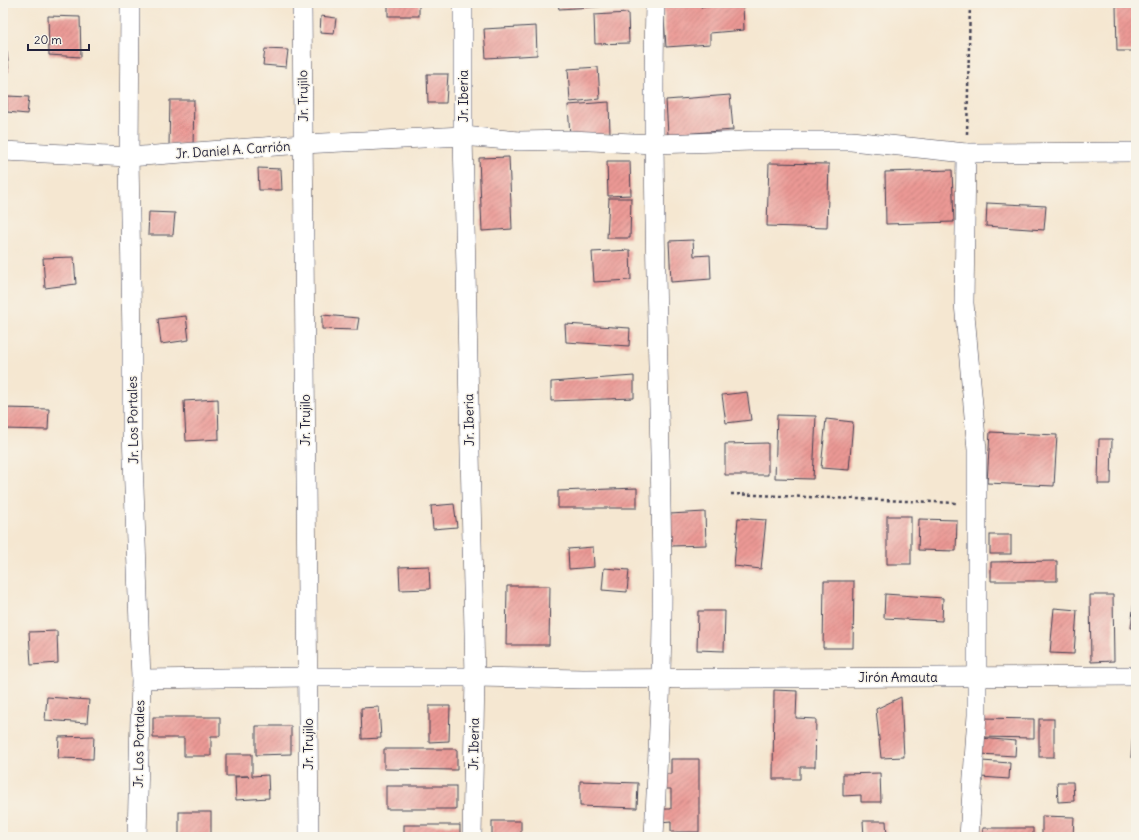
<svg xmlns="http://www.w3.org/2000/svg" width="1139" height="840" viewBox="0 0 1139 840" font-family="Delius,sans-serif">
  <defs>
    <pattern id="building-hatch" width="6" height="6" patternUnits="userSpaceOnUse"><rect width="6" height="6" fill="#eb9994"/><path d="M-1 1l2-2M0 6l6-6M5 7l2-2" fill="none" stroke="#be7c7a"/></pattern>
  </defs>
  <rect width="100%" height="100%" fill="#f7f3e8"/>
  <filter id="ink" filterUnits="userSpaceOnUse"><feTurbulence type="fractalNoise" baseFrequency=".025" numOctaves="2"/><feDisplacementMap in="SourceGraphic" scale="8" xChannelSelector="R" yChannelSelector="G"/><feConvolveMatrix kernelMatrix="1 2 1 2 8 2 1 2 1" color-interpolation-filters="sRGB"/></filter>
  <filter id="wash" filterUnits="userSpaceOnUse"><feTurbulence type="fractalNoise" baseFrequency=".012" numOctaves="4" result="noise"/><feDisplacementMap in="SourceGraphic" scale="16" xChannelSelector="R" yChannelSelector="G"/><feGaussianBlur stdDeviation="0.9" result="paint"/><feColorMatrix in="noise" values="0 0 0 0 0 0 0 0 0 0 0 0 0 0 0 0 0 1.4 0 .05"/><feComposite in="paint" operator="in"/></filter>
  <g filter="url(#wash)">
    <rect width="100%" height="100%" fill="#f5e7d1"/>
    <g id="blocks">
      <g fill="url(#building-hatch)">
        <rect x="388" y="3" width="31" height="13"/>
        <polygon points="489,3 505,3 505,4 489,6"/>
        <polygon points="558,3 627,3 627,5 559,9"/>
        <polygon points="663,3 701,3 701,7 743,4 744,30 710,33 710,44 666,47"/>
        <polygon points="1116,6 1136,6 1136,51 1117,51"/>
        <polygon points="628,13 629,43 595,44 594,15"/>
        <polygon points="48,16 80,17 81,57 49,55"/>
        <polygon points="321,16 336,18 334,34 320,33"/>
        <polygon points="536,26 537,55 486,58 484,29"/>
        <polygon points="265,49 288,50 286,67 263,65"/>
        <polygon points="3,52 7,52 9,72 3,72"/>
        <polygon points="598,67 600,99 570,102 568,69"/>
        <polygon points="427,74 448,74 446,103 428,103"/>
        <polygon points="730,95 733,130 668,135 666,100"/>
        <polygon points="7,96 29,97 27,114 7,112"/>
        <polygon points="170,100 194,100 193,146 169,145"/>
        <polygon points="609,102 610,134 570,136 568,105"/>
        <polygon points="509,157 512,229 482,231 479,158"/>
        <polygon points="607,161 630,161 631,195 608,196"/>
        <polygon points="769,163 829,164 827,228 767,226"/>
        <polygon points="258,168 281,169 282,190 259,190"/>
        <polygon points="952,170 954,222 886,224 885,172"/>
        <polygon points="609,198 631,198 630,238 607,238"/>
        <polygon points="987,203 1046,206 1044,230 986,226"/>
        <polygon points="149,212 175,213 173,235 148,235"/>
        <polygon points="693,240 694,256 710,255 711,279 671,282 669,241"/>
        <polygon points="630,250 631,280 594,282 592,252"/>
        <polygon points="74,257 76,284 45,288 43,258"/>
        <polygon points="322,315 359,318 357,330 322,329"/>
        <polygon points="186,316 189,340 161,344 158,319"/>
        <polygon points="565,324 630,328 629,346 566,342"/>
        <polygon points="634,376 634,398 551,401 551,382"/>
        <polygon points="747,392 751,420 726,423 722,395"/>
        <polygon points="218,399 219,439 186,441 184,401"/>
        <polygon points="3,408 49,409 48,430 3,429"/>
        <polygon points="777,415 816,416 813,479 775,478"/>
        <polygon points="826,419 853,422 849,470 821,468"/>
        <polygon points="990,432 1057,435 1054,486 987,483"/>
        <polygon points="1099,439 1112,439 1111,484 1098,484"/>
        <polygon points="768,443 768,475 725,475 725,444"/>
        <polygon points="637,488 637,508 558,508 558,491"/>
        <polygon points="454,504 457,527 433,529 431,506"/>
        <polygon points="705,512 706,545 671,546 670,514"/>
        <rect x="887" y="516" width="24" height="48"/>
        <polygon points="738,518 766,520 761,569 734,566"/>
        <polygon points="919,519 957,520 956,551 918,550"/>
        <rect x="990" y="535" width="21" height="19"/>
        <polygon points="593,547 594,567 569,569 568,549"/>
        <polygon points="1057,561 1057,581 991,581 991,562"/>
        <polygon points="429,566 430,589 400,590 399,567"/>
        <polygon points="604,568 629,570 627,592 602,590"/>
        <polygon points="824,581 854,581 853,648 823,648"/>
        <polygon points="507,586 550,586 549,645 506,645"/>
        <polygon points="885,594 943,598 942,621 884,618"/>
        <polygon points="1090,595 1113,595 1114,661 1091,662"/>
        <polygon points="1134,600 1136,600 1136,628 1131,628"/>
        <polygon points="1054,608 1077,610 1074,654 1050,653"/>
        <polygon points="698,611 725,611 724,651 697,650"/>
        <polygon points="57,631 58,663 31,665 29,632"/>
        <polygon points="774,690 797,691 796,718 816,719 815,767 800,767 800,779 773,779"/>
        <polygon points="47,697 89,700 87,723 45,720"/>
        <polygon points="901,697 904,757 881,758 876,709"/>
        <polygon points="1135,705 1136,705 1136,757 1131,757"/>
        <polygon points="429,706 450,706 449,741 429,742"/>
        <polygon points="379,707 381,738 362,739 361,708"/>
        <polygon points="153,717 220,717 220,736 211,736 211,756 184,756 184,738 153,738"/>
        <polygon points="982,718 1034,719 1034,738 981,737"/>
        <rect x="1039" y="719" width="15" height="38"/>
        <polygon points="256,726 291,726 291,754 256,755"/>
        <polygon points="94,736 93,759 58,758 59,737"/>
        <polygon points="980,738 1016,741 1015,756 980,754"/>
        <polygon points="384,749 457,749 457,770 384,769"/>
        <polygon points="226,754 252,754 252,776 268,775 269,798 236,800 235,777 249,776 226,776"/>
        <polygon points="671,759 699,759 699,832 671,832 671,821 660,822 659,809 671,809 671,789 662,789 662,774 671,774"/>
        <polygon points="982,761 1010,763 1009,779 981,777"/>
        <polygon points="880,773 881,802 861,802 861,795 843,796 843,774"/>
        <polygon points="580,781 638,783 637,808 580,806"/>
        <polygon points="1057,782 1073,782 1074,801 1058,802"/>
        <rect x="386" y="786" width="70" height="23"/>
        <rect x="179" y="812" width="32" height="25"/>
        <polygon points="1042,816 1074,817 1073,837 1042,837"/>
        <rect x="492" y="821" width="29" height="16"/>
        <polygon points="863,821 886,821 887,837 864,837"/>
        <rect x="404" y="825" width="56" height="12"/>
        <polygon points="983,828 1033,828 1033,837 982,837"/>
      </g>
    </g>
  </g>
  <g filter="url(#ink)">
    <use href="#blocks" fill-opacity="0" stroke="#424052" stroke-width="1"/>
    <g fill="none" stroke-linecap="round" stroke-linejoin="round">
      <g stroke="#424052" stroke-width="20">
        <g id="street">
          <polyline points="130,3 129,157 132,339 132,432 141,679 137,837"/>
          <polyline points="302,3 309,837"/>
          <polyline points="463,3 463,136 475,677 472,837"/>
          <polyline points="3,151 129,157 303,144 463,136 519,141 570,140 654,144 753,141 851,141 966,153"/>
          <polyline points="141,679 307,677 475,677 583,679 1136,676"/>
          <path d="M654,837C658,749 663,661 662,573C660,383 651,193 655,3"/>
          <polyline points="969,837 977,715 977,450 964,303 966,153 1136,152"/>
        </g>
      </g>
      <g stroke="#424052" stroke-width="2.5" stroke-dasharray="3 3" stroke-linecap="butt">
        <polyline points="967,134 970,3"/>
        <polyline points="731,494 958,503"/>
      </g>
      <use href="#street" stroke="#fff" stroke-width="19"/>
    </g>
  </g>
  <g text-anchor="middle" dominant-baseline="central" stroke-width="3" stroke-linejoin="round" paint-order="stroke">
    <g font-size="13" fill="#22223b" stroke="#f7f3e8">
      <text transform="translate(303 96) rotate(-91)">Jr. Trujilo</text>
      <text transform="translate(463 96) rotate(-90)">Jr. Iberia</text>
      <text transform="translate(233 150) rotate(-4)">Jr. Daniel A. Carrión</text>
      <text transform="translate(133 420) rotate(-91)">Jr. Los Portales</text>
      <text transform="translate(305 420) rotate(-90)">Jr. Trujilo</text>
      <text transform="translate(469 420) rotate(-91)">Jr. Iberia</text>
      <text x="898" y="677">Jirón Amauta</text>
      <text transform="translate(139 744) rotate(-89)">Jr. Los Portales</text>
      <text transform="translate(308 744) rotate(-90)">Jr. Trujilo</text>
      <text transform="translate(474 744) rotate(-89)">Jr. Iberia</text>
    </g>
  </g>
  <rect width="1139" height="840" fill="none" stroke="#f7f3e8" stroke-width="16"/>
  <path d="M28 44v6h61v-6" fill="none" stroke="#22223b" stroke-width="2"/>
  <text x="34" y="44" font-size="12" fill="#22223b" stroke="#f7f3e8" stroke-width="3" paint-order="stroke">20 m</text>
</svg>
